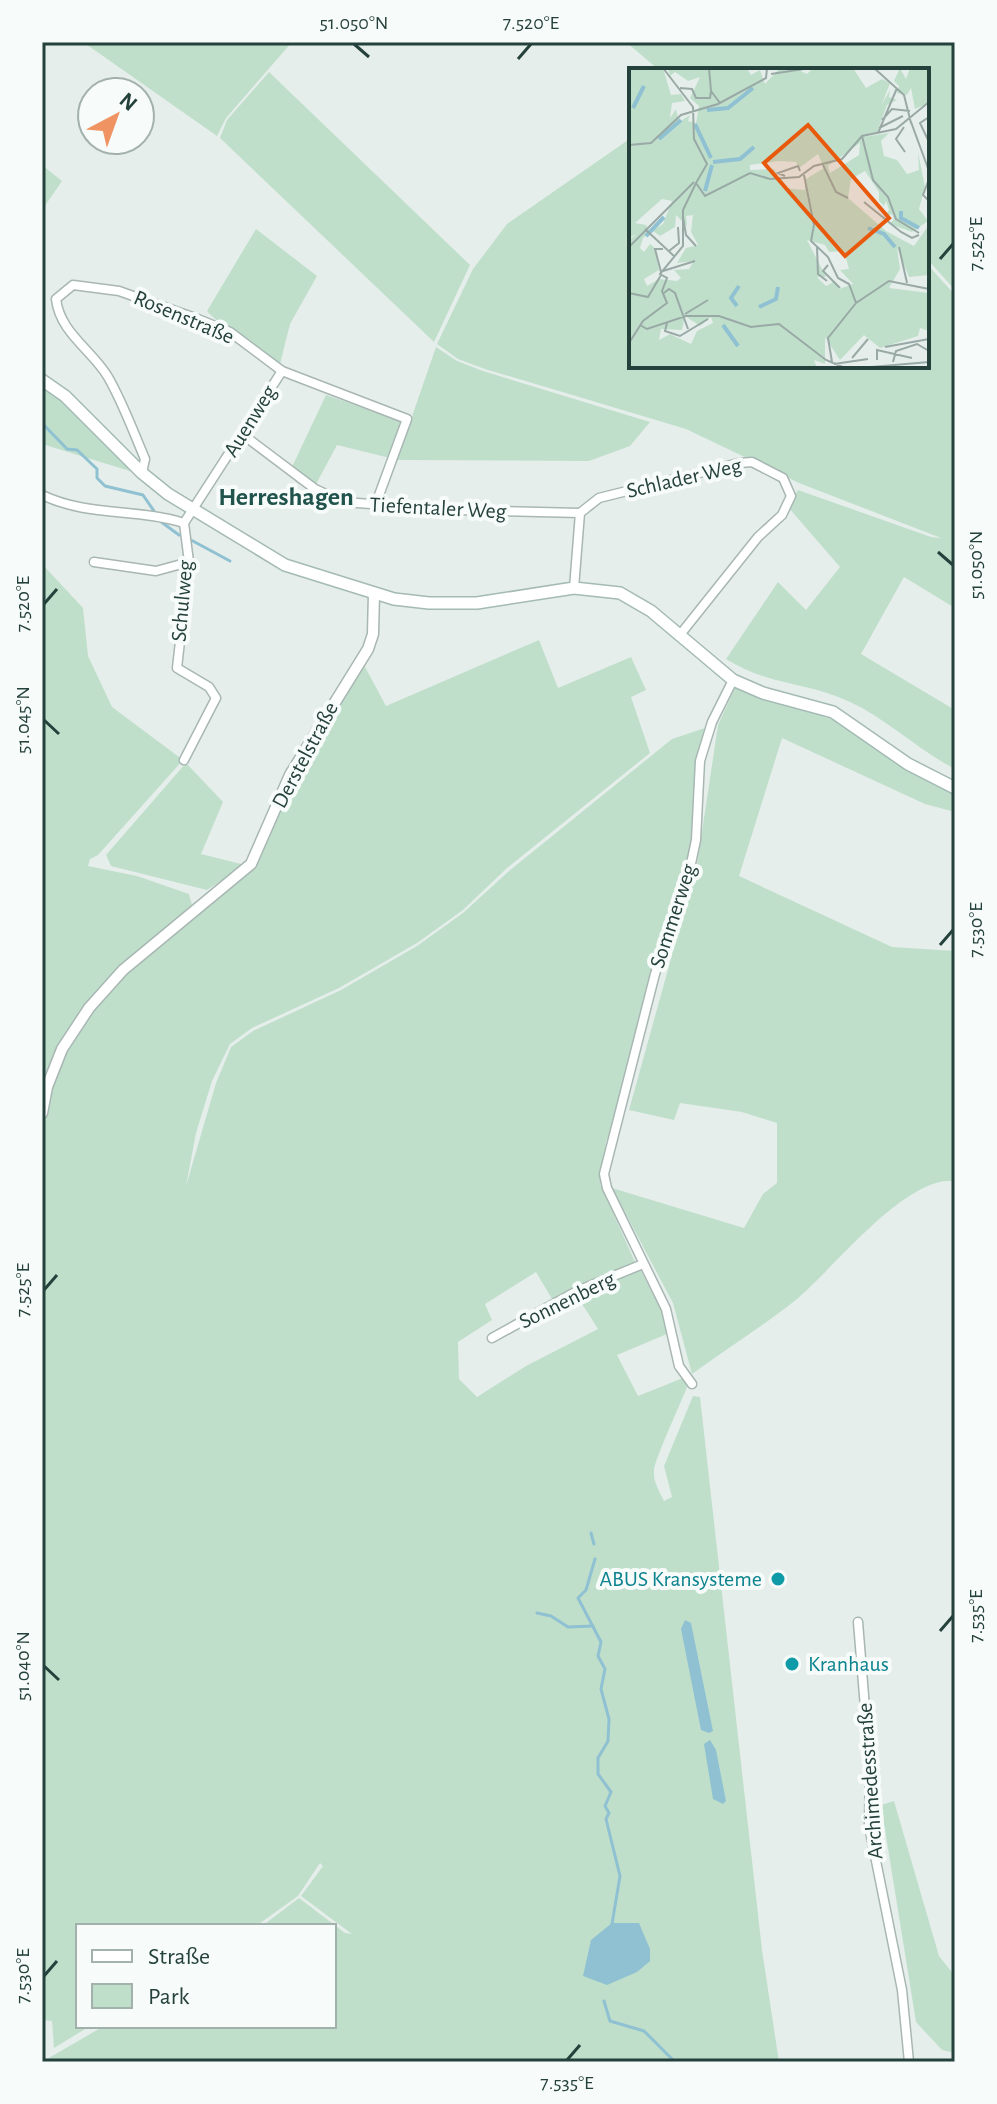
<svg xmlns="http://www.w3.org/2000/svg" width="997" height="2104" viewBox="0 0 997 2104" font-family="'Alegreya Sans',sans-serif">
  <rect width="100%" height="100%" fill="#e6eeeb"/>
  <g fill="#bfdfcb">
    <polygon points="83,42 292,42 226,118 217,136"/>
    <polygon points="626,42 955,42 955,290 927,259 927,70 659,70"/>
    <polygon points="269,72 470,265 434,342 220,138 227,120"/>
    <path d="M631,138V366H927V264L955,295V608L904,577L861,654L955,710V769C918,750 887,719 850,702C809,682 769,686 726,659L778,582L806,610L840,567L788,507L798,490L931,537L941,538L799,483L686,429L485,369L458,359L437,344L473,269L507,224Z"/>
    <polygon points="42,165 62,181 42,210"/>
    <path d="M256,229L317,276L290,324L279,368C268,359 209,316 207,311Z"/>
    <polygon points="436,347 457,361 483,371 650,422 630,446 589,461 397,460"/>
    <polygon points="42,387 61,399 133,472 42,444"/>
    <polygon points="326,395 402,421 390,458 337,445 316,484 292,467"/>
    <path d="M42,564L83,608L88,656L112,707L183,760L98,855L90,859L88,866L137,876L189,894L192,905C171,928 145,945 122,966C83,999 58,1041 42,1089Z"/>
    <path d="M539,640L558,688L631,657L646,690L631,697L650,753L507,868L463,910L417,943L339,988L252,1028L230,1044L212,1081L196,1133L186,1186L216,1083L231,1047L253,1031L341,990L417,946L463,913L509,871L672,739L708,727L691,855L628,1082L606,1142L600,1184L635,1262L552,1299L536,1272L485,1304L492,1320L458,1342L459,1379L477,1397L526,1366L598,1329L577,1296L640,1269L662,1312L667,1334L617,1355L638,1396L683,1378L687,1387C681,1403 654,1461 654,1471C653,1482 660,1492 664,1501L672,1497L664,1466L693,1396L700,1397L762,1950L779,2062H42L104,2026H334V1926H262L299,1898L345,1933L352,1934L301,1896L323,1866L320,1863L298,1896L256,1926H78V2026H90L54,2048L52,2021L42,2020V1135L53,1080L67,1047L91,1011L126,973L254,866L300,767L344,692L364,665L386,706Z"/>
    <path d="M735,688L834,720L955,792V812L925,804L782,738L739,876L892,947L955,951V1181C903,1176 831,1273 792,1303C760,1328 725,1350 692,1374L673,1303L612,1188L744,1228L763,1194L777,1183V1123L742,1112L680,1103L674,1120L629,1110L697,865L718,725Z"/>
    <polygon points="186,763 223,802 201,854 245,865 207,890 111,866 106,855"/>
    <polygon points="894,1801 939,1956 955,1976 955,2053 942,2050 916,2022 881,1805"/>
  </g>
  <g fill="#8fc1d2">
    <polygon points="685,1620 691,1623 713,1731 709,1733 701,1730 681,1629"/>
    <polygon points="710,1740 716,1750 726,1801 723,1804 713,1799 704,1744"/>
    <polygon points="612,1923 639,1923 650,1949 650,1961 637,1972 607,1985 583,1976 591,1940"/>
  </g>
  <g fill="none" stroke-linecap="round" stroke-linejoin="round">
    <g stroke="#8fc1d2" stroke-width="3">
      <polyline points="42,423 67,449 77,450 97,469 97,478 105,486 143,495 154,511"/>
      <polyline points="160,521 179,535"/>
      <polyline points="191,540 230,561"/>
      <polyline points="591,1533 594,1544"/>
      <polyline points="595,1559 586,1590 578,1598 601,1642 598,1656 605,1669 601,1689 609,1719 608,1741 598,1758 598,1774 611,1792 605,1806 609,1813 606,1819 620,1876 612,1924"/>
      <polyline points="537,1613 551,1616 568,1627 593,1626"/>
      <polyline points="604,2001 610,2021 644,2031 675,2062"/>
    </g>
    <g stroke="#a8b7b3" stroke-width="11">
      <g id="minor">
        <polyline points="242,434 315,489 343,502 456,510 580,513 574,588"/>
        <path d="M142,473L145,459C133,431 123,403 108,377C92,350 60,333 56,299L73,285L119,291L198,319L230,332L282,371L407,419L375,506"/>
        <path d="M42,495C89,517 135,508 184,523"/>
        <polyline points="580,513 599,498 739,463 752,462 783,478 791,496 782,515 758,537 679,636"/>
        <polyline points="94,562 156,571 189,562"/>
        <polyline points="184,760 216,698 209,687 177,668 189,562 184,523 282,371"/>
        <polyline points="492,1338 577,1291 643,1264"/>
        <polyline points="692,1384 679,1366 666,1309 607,1188 604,1174 655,974 689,873 696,840 700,761 712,722 733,680"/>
        <polyline points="858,1622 870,1769 869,1826 902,1990 909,2062"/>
      </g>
    </g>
    <g stroke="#a8b7b3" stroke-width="13">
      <polyline id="tertiary" points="42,1113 47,1087 62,1049 89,1008 123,970 251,864 290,775 368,649 373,634 374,593"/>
    </g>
    <g stroke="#a4bab4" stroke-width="14">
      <polyline id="secondary" points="42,380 65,396 142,473 168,494 285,565 394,599 429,603 477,603 574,588 620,593 651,611 733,680 763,693 833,712 908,764 955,788"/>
    </g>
    <use href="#minor" stroke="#fff" stroke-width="8"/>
    <use href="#tertiary" stroke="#fff" stroke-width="10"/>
    <use href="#secondary" stroke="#fff" stroke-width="11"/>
  </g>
  <path fill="none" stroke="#25413c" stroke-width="3" d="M354,44L369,57M518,59L531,44M940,259L953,244M938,552L953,565M44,604L57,589M44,720L59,734M940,945L953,930M44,1290L57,1275M940,1631L953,1616M44,1666L59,1680M44,1976L57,1961M567,2060L580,2045"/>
  <g fill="#0f9aa8" stroke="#f7fbf9" stroke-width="3">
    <circle cx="778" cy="1579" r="8"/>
    <circle cx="792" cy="1664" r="8"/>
  </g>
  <g text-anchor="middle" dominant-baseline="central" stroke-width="8" stroke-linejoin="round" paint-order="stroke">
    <g font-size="22" fill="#25413c" stroke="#f7fbf9">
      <text transform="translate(184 317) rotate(23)">Rosenstraße</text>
      <text transform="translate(250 421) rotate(-58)">Auenweg</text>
      <text transform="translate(684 478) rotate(-13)">Schlader Weg</text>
      <text transform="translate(438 508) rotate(3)">Tiefentaler Weg</text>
      <text transform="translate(182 601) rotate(-85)">Schulweg</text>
      <text transform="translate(305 755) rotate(-62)">Derstelstraße</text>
      <text transform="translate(673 916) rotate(-72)">Sommerweg</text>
      <text transform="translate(567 1300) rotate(-26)">Sonnenberg</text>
      <text transform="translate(870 1781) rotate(-94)">Archimedesstraße</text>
    </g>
    <g font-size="22" fill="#0d838f" stroke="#f7fbf9" text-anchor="end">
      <text x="762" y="1579">ABUS Kransysteme</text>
      <text x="808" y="1664" text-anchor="start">Kranhaus</text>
    </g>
    <g font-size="26" font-weight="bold" fill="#20534c" stroke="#f7fbf9">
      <text x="286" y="497">Herreshagen</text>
    </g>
  </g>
  <g transform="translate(629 68)">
    <rect width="300" height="300" fill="#e6eeeb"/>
    <path d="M0,0H34L42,27L52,26L56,33L43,35L41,50L47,41L50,54L61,47L59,53L67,55L70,38L61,30L71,9L59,13L46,4L41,8L39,0H118L122,7L131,2L136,16L151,0H181L171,3L178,6L184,0H224L237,20L253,11L261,15L253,36L261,22L260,29L268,32L258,37L248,64L234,69L260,65L252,73L255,88L268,92L278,106L290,102L289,84L296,119L290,141L299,153L283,164L261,156L265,151L263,146L255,149L260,142L257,133L255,138L250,133V124L236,103L222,111L219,130L257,163L285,178L300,157V207L280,209L268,179L271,201L260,220L300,225V263L291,260L289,268L251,280L235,267L211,292L196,269V296L185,292L188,300H0V172L8,166L0,170ZM231,75L230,87L201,105L199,98ZM189,86L195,100L177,111L176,122L154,120L145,101L121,102V97L150,93L167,94L170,100ZM33,131L43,133L34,156L21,164L17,157L6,155ZM47,147L58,158L57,148L64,147L62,164L69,177L57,180L48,195L65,193L60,201L45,202L52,210L48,213L30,211L18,218L15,211L30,202L25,179L21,176L15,184L11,180L14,170L24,163L31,168L46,159ZM178,172L196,177L200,184L215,183L220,201L211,202L224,216L210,221L206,213L197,218L188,209H197ZM56,248L71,258L82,249L84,255L68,263L62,276L41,266L30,272L32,261L53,262ZM271,0L277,11L281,0H300V35L286,41L282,20L278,27L268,25L270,18L265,13Z" fill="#bfdfcb" fill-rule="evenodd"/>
    <path fill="none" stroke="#8fc1d2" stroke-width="4" d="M4,40L15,18M78,42L99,40L124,20M66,56L82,90M30,71L52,52M84,94L111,91L125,79M76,123L83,97M272,143V150L290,160M239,160L255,166L266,179M17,168L35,149M108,238L102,230L110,218M130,239L147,231L149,219M94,257L109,278"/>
    <path fill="none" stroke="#99a9a5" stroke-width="2" d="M34,0L64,39L65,71L78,96L67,115M80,0L82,23L91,35M245,0L275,27L282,55M142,6L181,0M51,20L63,21L67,30H81L82,23M300,49L291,55L300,74M253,52L263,41L281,43M282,54L300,103M275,59L267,71L276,84M250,60L274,48M249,65L268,20M233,68L244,112L259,129L267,151L290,165M0,77L22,75L52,47L89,36L137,10L138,0M194,97L207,124L219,130M175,107L185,157L182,173L199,189L209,210L220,216L227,235M156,108L149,105L169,98L171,103M300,111L294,127L300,133M67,115L76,128L121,105L141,111L170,109L185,98L213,91L233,68L267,61L300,34M235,134L272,164L283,170L290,167M54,149L57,167L67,178M16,161L46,189M0,179L65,114M188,179L189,206L198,213M270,179L278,215M40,183L50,175L49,159M199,197L194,203L211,220M34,203L66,193M32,204L26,181H34M0,225L19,229L32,207M35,225L40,221L46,225L59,261M227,235L260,213L300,221M56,246L79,232M38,255L36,263L51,268L79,251M11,257L18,261L57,248H90L122,259L150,256L197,292L216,300M0,275L14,253L38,235L33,223L38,210L31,206L54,178V142L67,115M256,279L300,271M223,290L239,271M248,292V282L283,290M203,294L199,270L227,235M264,294L267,283L288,276L300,283M205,296L239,291M231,300L300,294"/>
    <path fill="#e8590c" fill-opacity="0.15" stroke="#e8590c" stroke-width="4" d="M179,57L260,150L216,188L135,95Z"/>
    <rect width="300" height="300" fill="none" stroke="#25413c" stroke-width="4"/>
  </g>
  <rect width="997" height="2104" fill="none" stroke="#f7fbf9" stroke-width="88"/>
  <rect x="76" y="1924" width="260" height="104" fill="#f7fbf9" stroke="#a3b1ad" stroke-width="2"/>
  <rect x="92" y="1950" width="40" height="12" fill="#ffffff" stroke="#a3b1ad" stroke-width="2"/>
  <text x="148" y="1964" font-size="24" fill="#25413c">Straße</text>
  <rect x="92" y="1984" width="40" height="24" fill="#bfdfcb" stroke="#a3b1ad" stroke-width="2"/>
  <text x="148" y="2004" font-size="24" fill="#25413c">Park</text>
  <g transform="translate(116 116) rotate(41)"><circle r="38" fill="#f7fbf9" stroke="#a3b1ad" stroke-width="2"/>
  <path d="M0-6L14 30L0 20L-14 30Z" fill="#f09362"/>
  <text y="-12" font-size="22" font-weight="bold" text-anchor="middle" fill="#25413c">N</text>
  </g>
  <rect x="44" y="44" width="909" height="2016" fill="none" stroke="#25413c" stroke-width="3"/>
  <g font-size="20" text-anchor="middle" fill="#25413c">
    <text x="354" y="29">51.050°N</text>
    <text x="531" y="29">7.520°E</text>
    <text transform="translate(975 244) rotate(-90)" y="7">7.525°E</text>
    <text transform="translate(975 565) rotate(-90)" y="7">51.050°N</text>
    <text transform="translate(22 604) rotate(-90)" y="7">7.520°E</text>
    <text transform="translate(22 720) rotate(-90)" y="7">51.045°N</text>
    <text transform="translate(975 930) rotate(-90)" y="7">7.530°E</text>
    <text transform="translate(22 1290) rotate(-90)" y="7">7.525°E</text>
    <text transform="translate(975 1616) rotate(-90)" y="7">7.535°E</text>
    <text transform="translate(22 1666) rotate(-90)" y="7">51.040°N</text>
    <text transform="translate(22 1976) rotate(-90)" y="7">7.530°E</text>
    <text x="567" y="2089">7.535°E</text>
  </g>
</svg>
